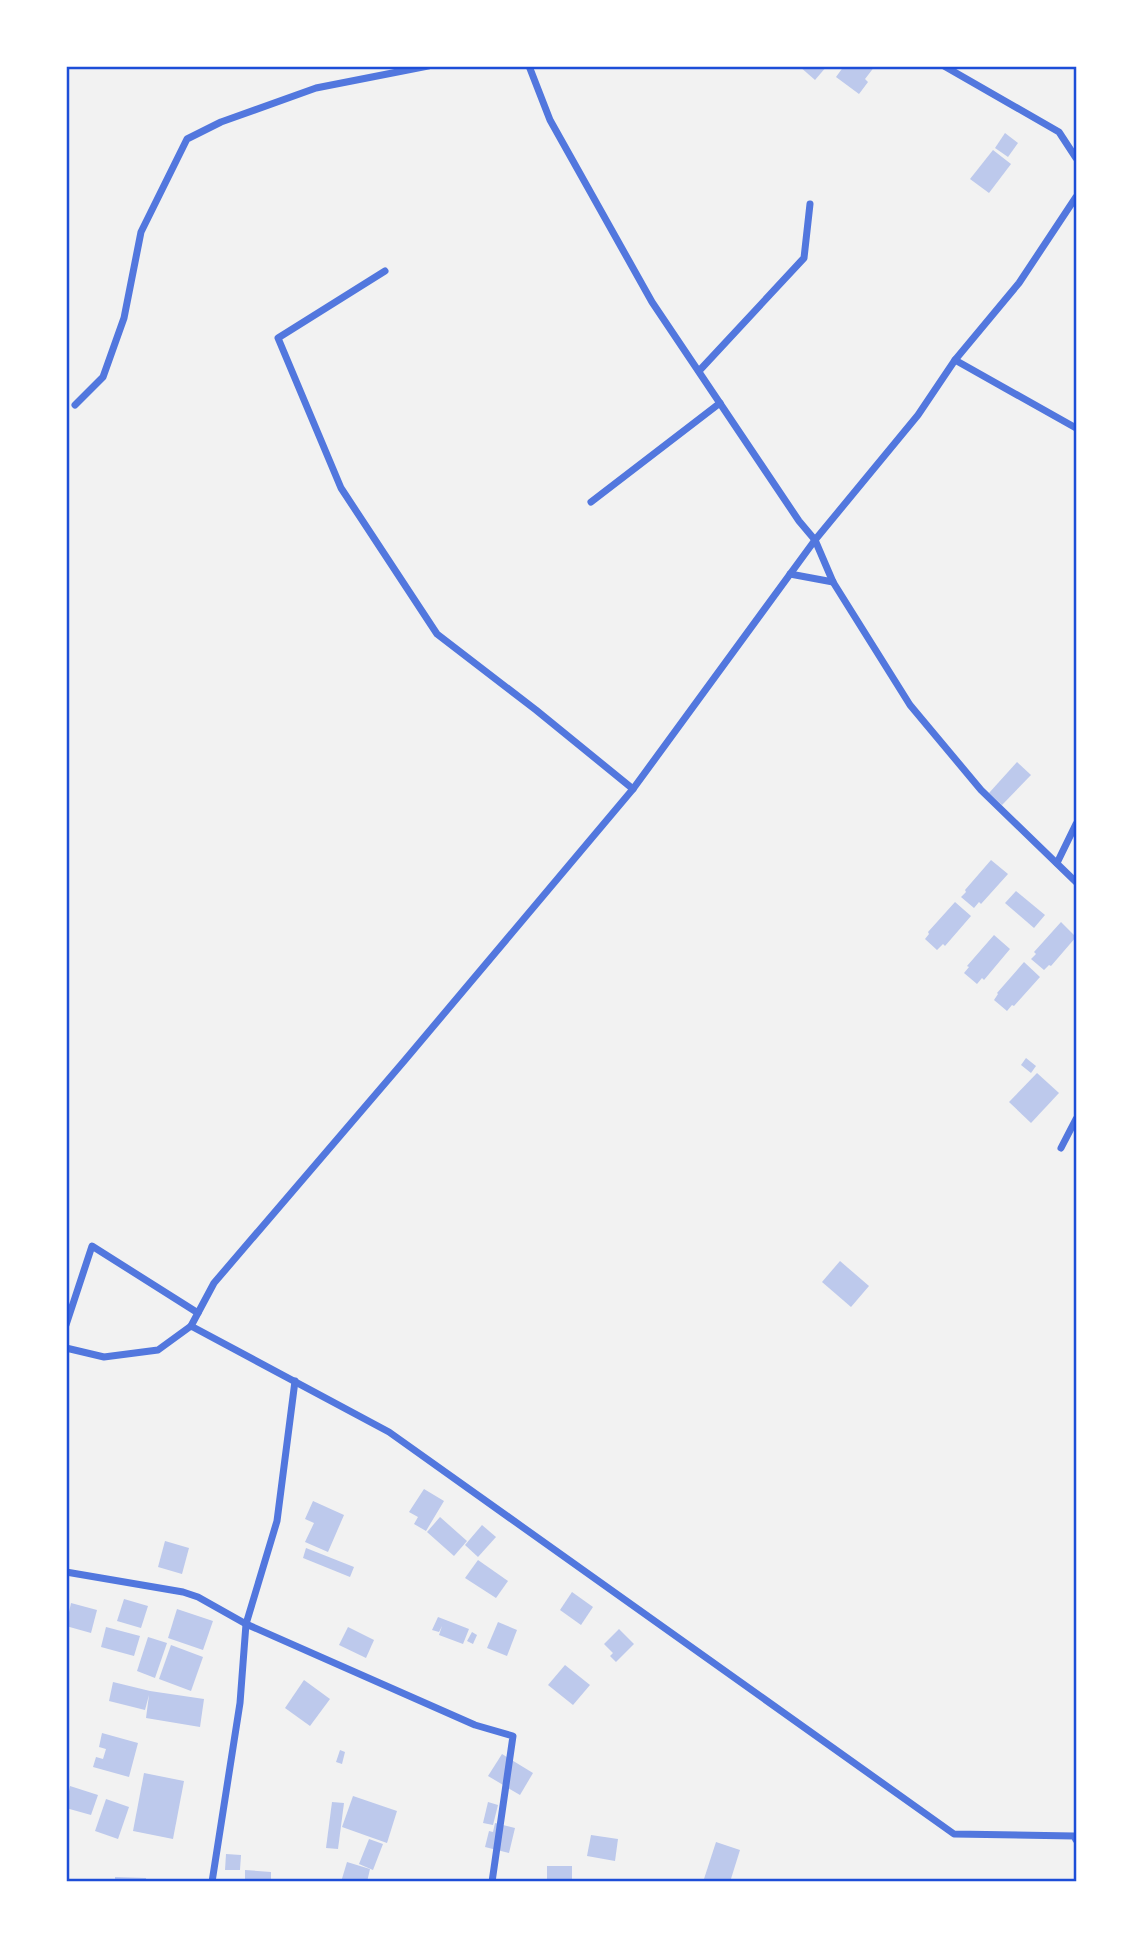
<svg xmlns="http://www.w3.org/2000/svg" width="1143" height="1948" viewBox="0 0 1143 1948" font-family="Barlow,sans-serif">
  <rect width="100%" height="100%" fill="#f2f2f2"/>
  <g fill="#bdc9ec">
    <polygon points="799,66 827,66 815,80"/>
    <polygon points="844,66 875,66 865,79 868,82 859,94 836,77"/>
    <polygon points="1005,133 1018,143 1008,157 995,148"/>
    <polygon points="993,150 1011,164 989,193 970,179"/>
    <polygon points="1017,762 1031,775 1002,805 989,793"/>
    <polygon points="991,860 1008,874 981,904 979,902 974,908 961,897 966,892 965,890"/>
    <polygon points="1016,891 1045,915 1034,928 1005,903"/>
    <polygon points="955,902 971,916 945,946 943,944 937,950 925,939 929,934 928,932"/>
    <polygon points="1061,922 1076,937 1051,966 1049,965 1044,970 1031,959 1036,954 1034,952"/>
    <polygon points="994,935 1010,949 984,980 982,978 977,984 964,973 969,967 967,966"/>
    <polygon points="1024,962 1040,977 1014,1006 1012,1005 1007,1011 994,1000 998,994 997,993"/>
    <polygon points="1026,1058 1036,1066 1031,1073 1021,1065"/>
    <polygon points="1037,1073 1059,1093 1031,1123 1009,1102"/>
    <polygon points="840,1261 869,1286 851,1307 822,1282"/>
    <polygon points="424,1489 444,1501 426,1531 414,1524 418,1517 409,1512"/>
    <polygon points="313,1501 344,1515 328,1552 305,1542 314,1523 305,1519"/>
    <polygon points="440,1517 467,1541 454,1556 427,1532"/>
    <polygon points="482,1525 496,1537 478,1557 465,1545"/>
    <polygon points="165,1541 189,1548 182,1574 158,1567"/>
    <polygon points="306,1548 354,1567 350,1577 303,1558"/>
    <polygon points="478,1560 508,1581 496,1598 465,1578"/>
    <polygon points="572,1592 593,1607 581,1625 560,1610"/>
    <polygon points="124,1599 148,1606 141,1628 117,1621"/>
    <polygon points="71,1603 97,1610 91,1633 66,1626"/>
    <polygon points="177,1609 213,1621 203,1650 168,1638"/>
    <polygon points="438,1617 469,1629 463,1644 439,1635 442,1626 439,1632 432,1630"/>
    <polygon points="498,1622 517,1630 507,1656 487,1648"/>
    <polygon points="106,1627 140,1636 134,1656 101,1647"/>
    <polygon points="348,1627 374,1640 366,1658 339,1645"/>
    <polygon points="619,1629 634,1644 616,1662 610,1656 613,1653 604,1644"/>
    <polygon points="472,1632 477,1635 473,1644 467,1641"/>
    <polygon points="148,1637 167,1643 155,1678 137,1671"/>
    <polygon points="171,1645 203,1657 191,1691 159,1679"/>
    <polygon points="565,1665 590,1685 573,1705 548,1685"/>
    <polygon points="304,1680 330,1699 310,1726 285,1708"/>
    <polygon points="113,1682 150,1691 204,1699 200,1727 146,1718 149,1695 145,1710 109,1701"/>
    <polygon points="102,1733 138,1743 129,1777 93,1767 96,1757 103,1759 106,1749 99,1747"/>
    <polygon points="340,1750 345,1752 342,1764 336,1762"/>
    <polygon points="502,1754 533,1773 520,1795 488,1776"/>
    <polygon points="144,1773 184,1781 173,1839 133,1831"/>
    <polygon points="70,1786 98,1795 91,1815 66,1808"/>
    <polygon points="353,1796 397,1811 387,1843 342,1827"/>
    <polygon points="106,1799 129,1807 118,1839 95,1831"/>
    <polygon points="332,1802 344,1803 338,1849 326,1848"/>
    <polygon points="488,1802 498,1805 493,1825 483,1823"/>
    <polygon points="495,1823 515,1828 509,1853 485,1847 489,1831 493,1832"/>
    <polygon points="591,1835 618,1839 615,1861 587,1856"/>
    <polygon points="369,1839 383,1844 373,1870 359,1864"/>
    <polygon points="716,1842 740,1850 730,1882 703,1882"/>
    <polygon points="226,1854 241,1855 240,1870 225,1870"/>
    <polygon points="347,1862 370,1869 367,1882 341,1882"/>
    <rect x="547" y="1866" width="25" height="16"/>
    <polygon points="245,1870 271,1872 271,1882 245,1882"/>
    <polygon points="115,1877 146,1878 146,1882 115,1882"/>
  </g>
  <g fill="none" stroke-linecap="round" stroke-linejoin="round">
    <g stroke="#5277de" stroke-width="7">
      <polyline points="529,66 550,120 652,302 799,521 815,540 833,582 910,705 981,790 1076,882"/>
      <polyline points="944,66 1059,132 1076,158"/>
      <polyline points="385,271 278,338 341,488 437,634 536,710 633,789"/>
      <polyline points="955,360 1076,428"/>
      <polyline points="699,371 804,258 810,204"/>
      <polyline points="75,405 103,377 124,318 141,232 187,139 221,122 316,88 428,66"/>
      <polyline points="591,502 720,403"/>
      <polyline points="790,574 833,582"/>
      <polyline points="1057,863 1076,824"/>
      <polyline points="1061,1148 1076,1119"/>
      <polyline points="66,1325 92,1246 198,1313"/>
      <polyline points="191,1326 214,1283 405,1060 633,789 815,540 918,415 955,360 1019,283 1076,197"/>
      <polyline points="66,1348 104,1357 158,1350 191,1326 389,1432 954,1834 1074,1836 1076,1840"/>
      <polyline points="66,1572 183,1592 198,1597 246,1624 475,1725 513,1736 492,1882"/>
      <polyline points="212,1882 240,1703 246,1624 277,1521 295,1381"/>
    </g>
  </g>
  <rect width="1143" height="1948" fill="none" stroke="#ffffff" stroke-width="136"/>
  <rect x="68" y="68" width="1007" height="1812" fill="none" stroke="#1d4ed8" stroke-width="2.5"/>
</svg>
